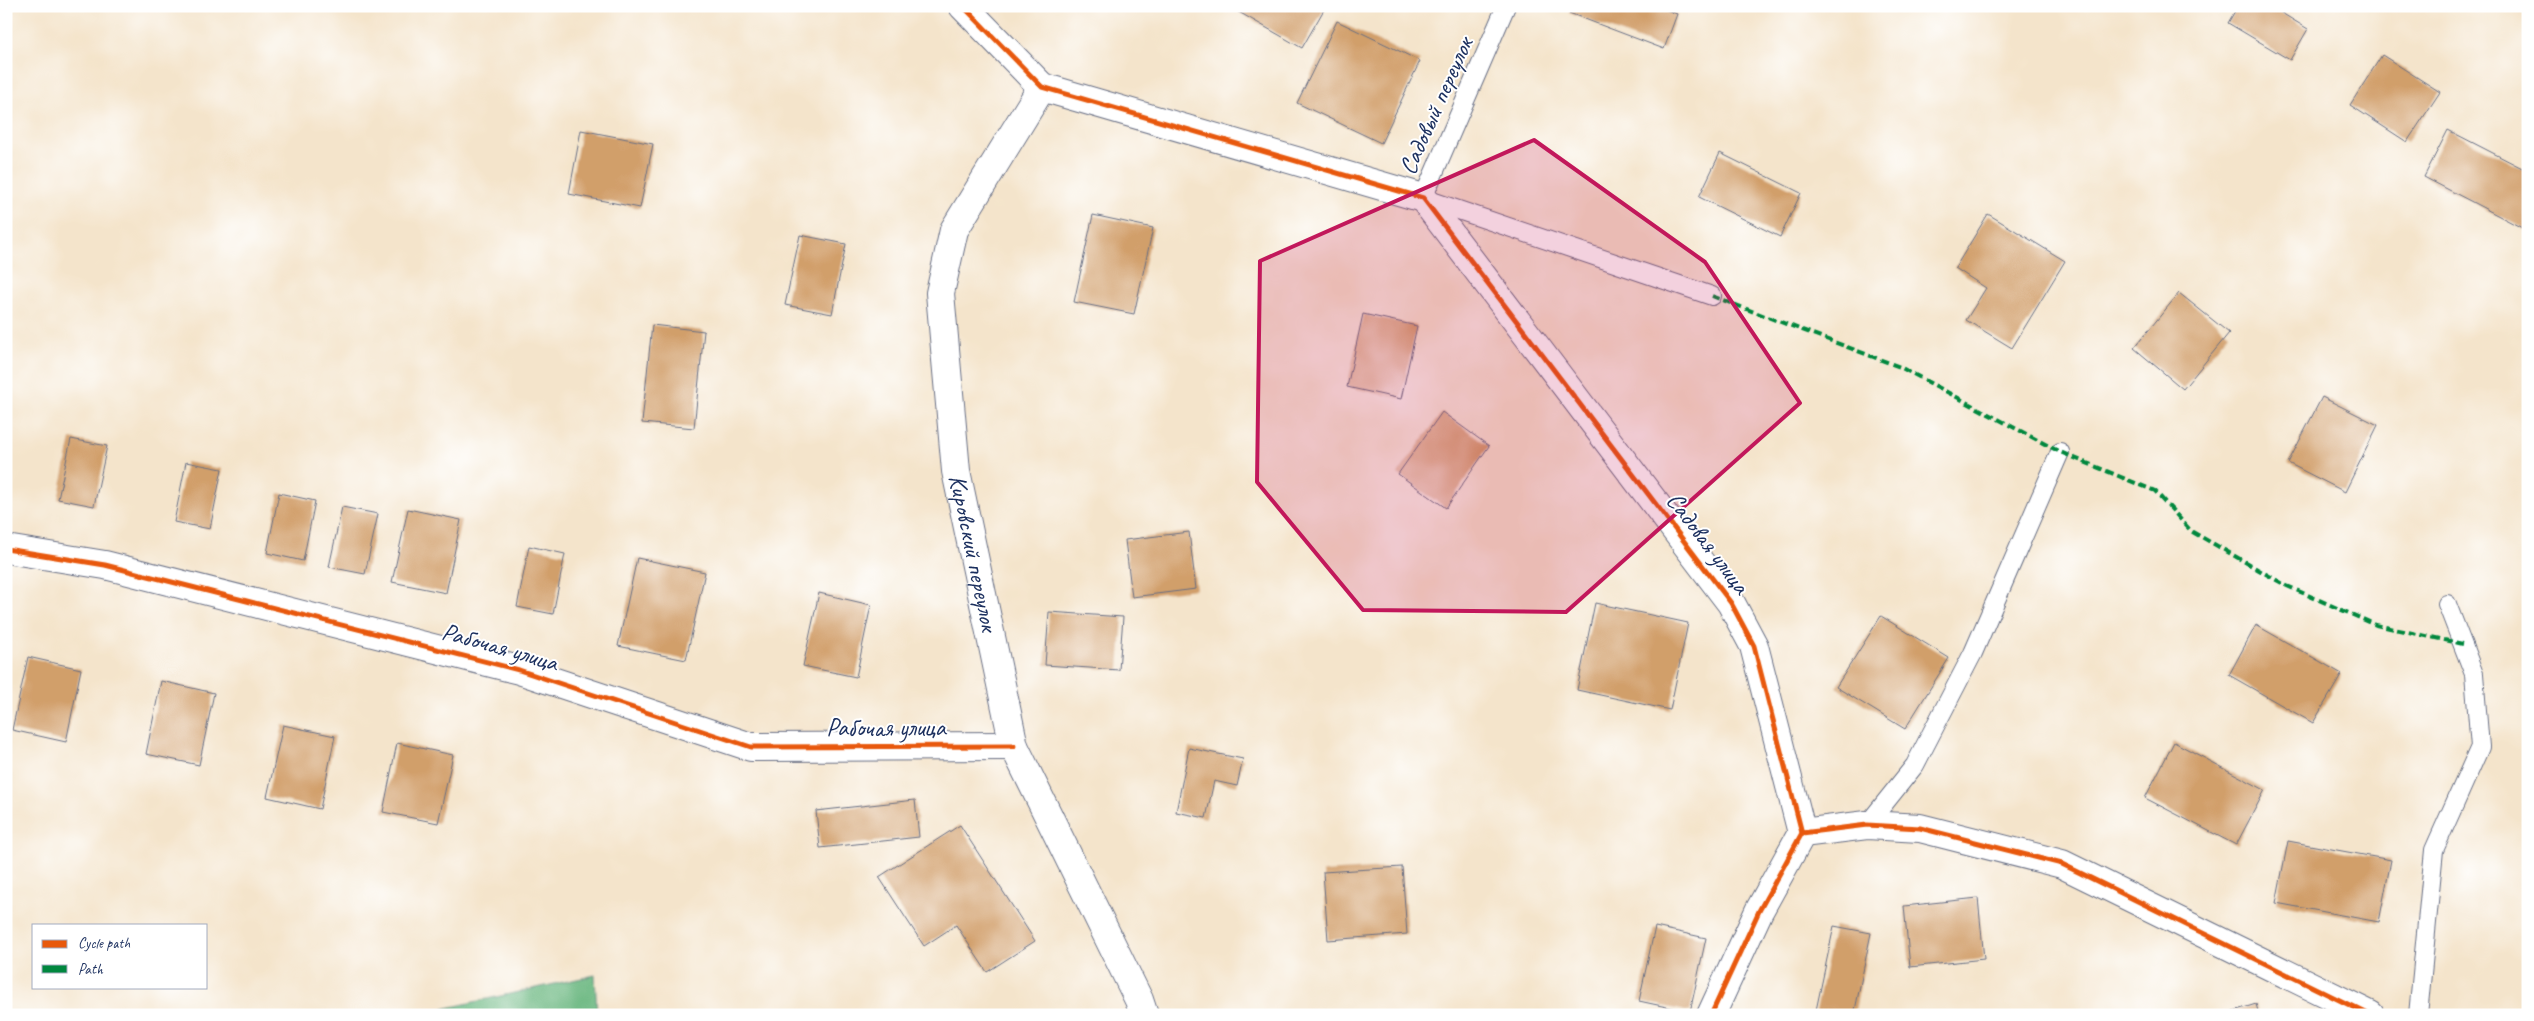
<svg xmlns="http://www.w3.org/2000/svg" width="2534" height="1021" viewBox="0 0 2534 1021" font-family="Caveat,sans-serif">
  <rect width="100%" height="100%" fill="#fff"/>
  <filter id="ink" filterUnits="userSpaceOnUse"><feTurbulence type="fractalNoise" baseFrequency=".02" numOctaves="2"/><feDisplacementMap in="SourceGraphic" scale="10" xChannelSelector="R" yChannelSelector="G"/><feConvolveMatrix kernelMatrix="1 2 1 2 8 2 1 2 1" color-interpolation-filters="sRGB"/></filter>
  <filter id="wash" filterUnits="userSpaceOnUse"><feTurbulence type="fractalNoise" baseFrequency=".0096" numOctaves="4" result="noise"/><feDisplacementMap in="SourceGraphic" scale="20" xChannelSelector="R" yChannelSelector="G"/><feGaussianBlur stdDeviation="1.12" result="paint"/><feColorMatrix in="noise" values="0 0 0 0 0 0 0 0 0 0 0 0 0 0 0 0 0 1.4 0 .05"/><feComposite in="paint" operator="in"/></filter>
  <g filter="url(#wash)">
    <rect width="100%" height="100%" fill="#f4e4cb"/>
    <polygon fill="#6bb780" stroke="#43736f" points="595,975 597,1015 415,1015"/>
    <g id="blocks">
      <g fill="#d19f6b">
        <polygon points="1240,6 1326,6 1302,48 1237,11"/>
        <polygon points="1571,6 1657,6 1677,14 1664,49 1569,13"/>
        <polygon points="2238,6 2270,6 2308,29 2290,60 2228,23"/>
        <polygon points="1337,21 1420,61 1381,143 1297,103"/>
        <polygon points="2382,55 2440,92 2407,142 2350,105"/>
        <polygon points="581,130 653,144 640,208 569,194"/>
        <polygon points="2448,130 2528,171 2528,231 2424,177"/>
        <polygon points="1720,153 1801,193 1780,237 1699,197"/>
        <polygon points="1988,214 2065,261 2012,348 1966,320 1986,288 1955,268"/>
        <polygon points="1093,215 1153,228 1134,314 1074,302"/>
        <polygon points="800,235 846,244 832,314 785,305"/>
        <polygon points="2179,293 2229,333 2183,389 2134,348"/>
        <polygon points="1363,314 1417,326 1401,399 1347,387"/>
        <polygon points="652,325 704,331 694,428 642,423"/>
        <polygon points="2322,397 2378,425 2345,492 2288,463"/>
        <polygon points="1442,412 1489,446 1446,508 1398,474"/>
        <polygon points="71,439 107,446 94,506 58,499"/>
        <polygon points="186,462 222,469 210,529 174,522"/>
        <polygon points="279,493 315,501 303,561 267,553"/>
        <polygon points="342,507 378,514 365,574 329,567"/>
        <polygon points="408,509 461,520 446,593 392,582"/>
        <polygon points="1189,532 1196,589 1132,597 1125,540"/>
        <polygon points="529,546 565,554 553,614 517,607"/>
        <polygon points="637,558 705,572 686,660 618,646"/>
        <polygon points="819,593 871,605 856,677 803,666"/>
        <polygon points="1595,603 1688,623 1670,710 1577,690"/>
        <polygon points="1049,612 1123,617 1119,670 1045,665"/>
        <polygon points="1881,616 1949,658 1905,729 1836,687"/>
        <polygon points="2256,625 2342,674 2313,723 2229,675"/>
        <polygon points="28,657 81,669 66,742 12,730"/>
        <polygon points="161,681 214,693 199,765 146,754"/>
        <polygon points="283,725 335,736 320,809 267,797"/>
        <polygon points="2174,742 2265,790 2236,845 2145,798"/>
        <polygon points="397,743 453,755 438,823 383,812"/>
        <polygon points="1189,748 1243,759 1237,786 1214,781 1206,818 1176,812"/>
        <polygon points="915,800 919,837 820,848 816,811"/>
        <polygon points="960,825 1035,941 987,972 956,925 924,946 879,877"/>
        <polygon points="2288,841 2391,860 2379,922 2276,903"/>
        <polygon points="1402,867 1407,934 1328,940 1323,872"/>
        <polygon points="1978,898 1984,959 1910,967 1904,906"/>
        <polygon points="1834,926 1871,933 1854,1015 1815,1015"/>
        <polygon points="1655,927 1706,938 1690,1012 1639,1001"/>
        <polygon points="2256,1004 2259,1015 2224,1015 2224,1014"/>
      </g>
    </g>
  </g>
  <g filter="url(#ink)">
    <use href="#blocks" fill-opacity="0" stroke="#676e84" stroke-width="1"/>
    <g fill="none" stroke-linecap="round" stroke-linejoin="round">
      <g stroke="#676e84" stroke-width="20">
        <g id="lane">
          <polyline points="1506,6 1423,198 1712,296"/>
          <polyline points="1867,825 1915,765 1973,653 2060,452"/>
          <polyline points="2418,1015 2434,850 2480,747 2474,674 2447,604"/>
        </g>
      </g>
      <g stroke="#676e84" stroke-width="30">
        <g id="street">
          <polyline points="963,6 1042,87 1423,198 1731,603 1754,646 1802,833 1759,911 1711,1015"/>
          <path id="s1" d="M1042,87L954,230L940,293L956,471L1014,746L1139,1000L1144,1015"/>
          <polyline points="6,549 105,565 519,670 751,747 1014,746"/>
          <polyline points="1802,833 1867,825 1920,828 2062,864 2370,1015"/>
        </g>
      </g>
      <use href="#lane" stroke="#fff" stroke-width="18"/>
      <use href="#street" stroke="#fff" stroke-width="28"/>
      <polyline stroke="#00873e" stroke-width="4" stroke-dasharray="8 4" stroke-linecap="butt" points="1712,296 1900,367 2060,452 2155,491 2191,531 2287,586 2376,625 2463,644"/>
      <g stroke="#fff" stroke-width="8">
        <g id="cycleway">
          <polyline points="963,6 1042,87 1423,198 1731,603 1754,646 1802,833 1759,911 1711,1015"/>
          <polyline points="6,549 105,565 519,670 751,747 1014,746"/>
          <polyline points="1802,833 1867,825 1920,828 2062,864 2370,1015"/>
        </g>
      </g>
      <use href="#cycleway" stroke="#e8590c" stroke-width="5"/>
    </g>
  </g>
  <path fill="#c2185b" fill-opacity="0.2" stroke="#c2185b" stroke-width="4" stroke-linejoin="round" d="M1534,140L1705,262L1800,403L1566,612L1363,610L1257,482L1260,261Z"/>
  <g text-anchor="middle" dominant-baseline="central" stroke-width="4" stroke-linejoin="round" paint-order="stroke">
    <g font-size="25" fill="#1b2f5e" stroke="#fff">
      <text transform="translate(1436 106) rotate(-66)">Садовый переулок</text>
      <text transform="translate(1708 543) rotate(53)">Садовая улица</text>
      <text stroke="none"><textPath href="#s1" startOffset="495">Кировский переулок</textPath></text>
      <text transform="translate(500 647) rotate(16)">Рабочая улица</text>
      <text x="886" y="728">Рабочая улица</text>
    </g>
  </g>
  <rect width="2534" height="1021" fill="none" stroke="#fff" stroke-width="25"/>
  <rect x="32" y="924" width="175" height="65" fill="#ffffff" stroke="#a4acbf"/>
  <rect x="42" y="940" width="25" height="8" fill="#e8590c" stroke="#a4acbf"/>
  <text x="78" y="948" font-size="15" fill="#1b2f5e">Cycle path</text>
  <rect x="42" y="965" width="25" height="8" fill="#00873e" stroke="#a4acbf"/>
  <text x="78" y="974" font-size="15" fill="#1b2f5e">Path</text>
</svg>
